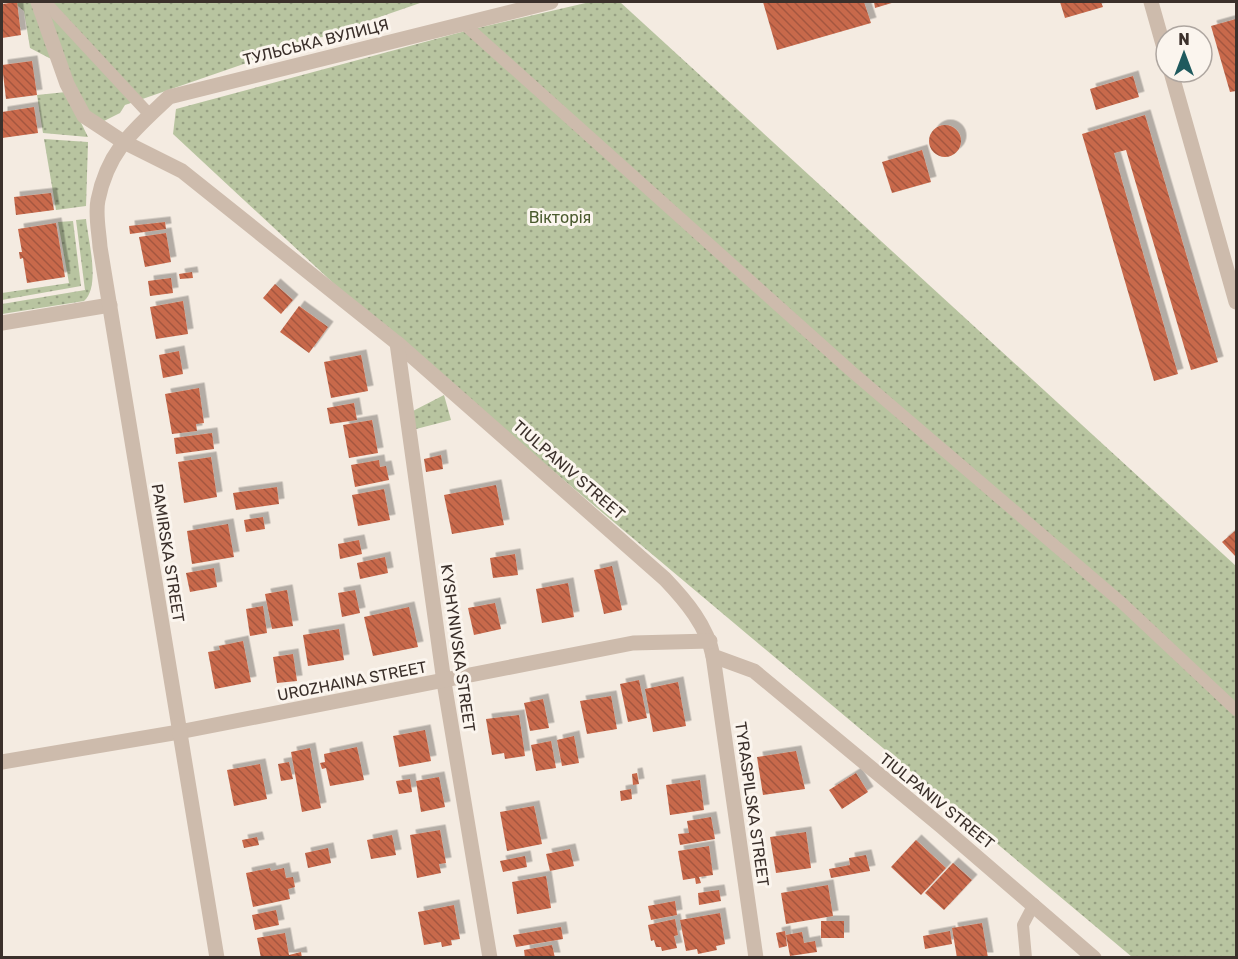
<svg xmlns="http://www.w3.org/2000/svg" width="1238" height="959" viewBox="0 0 1238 959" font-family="Rubik,sans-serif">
  <defs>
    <pattern id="green-dots" width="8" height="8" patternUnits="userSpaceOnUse" patternTransform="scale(1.5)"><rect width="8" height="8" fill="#b8c4a0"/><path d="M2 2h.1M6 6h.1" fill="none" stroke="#97a083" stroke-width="1.8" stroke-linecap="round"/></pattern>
    <pattern id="building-back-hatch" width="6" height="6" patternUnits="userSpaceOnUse" patternTransform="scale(1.5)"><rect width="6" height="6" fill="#c8694b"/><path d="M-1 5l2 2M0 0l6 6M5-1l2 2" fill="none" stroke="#a4573f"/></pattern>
    <filter id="shadow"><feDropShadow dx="5.5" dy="-5.5" stdDeviation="0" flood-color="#0004"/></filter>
  </defs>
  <rect width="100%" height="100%" fill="#f4ebe1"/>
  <g fill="url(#green-dots)">
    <polygon points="13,2 423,2 125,105 120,113 104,121 90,114 53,60 30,48 24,11"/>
    <polygon points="590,2 620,2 1236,566 1236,957 1132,957 373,320 173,134 176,109 469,30"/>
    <polygon points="66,92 88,137 43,133 37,95"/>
    <polygon points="44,139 88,142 86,206 56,210"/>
    <path d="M86,219C88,240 101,286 84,301L2,314V304L85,290L76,220Z"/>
    <polygon points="73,221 81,286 2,300 2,293 69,283 58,222"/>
    <polygon points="444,395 451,420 416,429 411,412"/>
  </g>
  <g fill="url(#building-back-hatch)" filter="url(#shadow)">
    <polygon points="17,2 21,35 2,38 2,4"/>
    <polygon points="763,2 864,2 871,23 777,50"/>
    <polygon points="874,2 895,2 875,8"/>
    <polygon points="1060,2 1101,2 1103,7 1065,18"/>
    <polygon points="1236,19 1236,91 1230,92 1211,26"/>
    <polygon points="32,61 37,95 6,99 2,65"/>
    <polygon points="1133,76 1139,97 1096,110 1090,89"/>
    <polygon points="34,107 38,133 2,138 2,112"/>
    <polygon points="1145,115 1218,362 1191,370 1126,150 1114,153 1178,374 1154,381 1082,134"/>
    <circle cx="945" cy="141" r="16"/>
    <polygon points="922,150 931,182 892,193 882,162"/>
    <polygon points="51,193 54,210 16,215 14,197"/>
    <polygon points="165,222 166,229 130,234 129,226"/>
    <polygon points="56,223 65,277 27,283 23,258 20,259 19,252 22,252 18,229"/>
    <polygon points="166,233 171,262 145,267 139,237"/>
    <polygon points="192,272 193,278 180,279 179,274"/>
    <polygon points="171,278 173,293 150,296 148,281"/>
    <polygon points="275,284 293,300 281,314 263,298"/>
    <polygon points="183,301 188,334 156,339 150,307"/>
    <polygon points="299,306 328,327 309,353 280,332"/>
    <polygon points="179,351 183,374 163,378 159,355"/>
    <polygon points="361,355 368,391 331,398 324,362"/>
    <polygon points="199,388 204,423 196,424 197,431 172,434 165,394"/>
    <polygon points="354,403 357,420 330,424 327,408"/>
    <polygon points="372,420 378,453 349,458 343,425"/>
    <polygon points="212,433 214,449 176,454 174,438"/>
    <polygon points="441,455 443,469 426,472 424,459"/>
    <polygon points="211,457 217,497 184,503 178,462"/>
    <polygon points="379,460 380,467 386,466 389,480 355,487 351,465"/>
    <polygon points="496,485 504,525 452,534 444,495"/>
    <polygon points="277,487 279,504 236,510 233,493"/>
    <polygon points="384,489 390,520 358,526 352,495"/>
    <polygon points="263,517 265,529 246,532 244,520"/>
    <polygon points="228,524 234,557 192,564 187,531"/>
    <polygon points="1236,530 1236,557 1222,542"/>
    <polygon points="359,540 362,554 340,559 338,544"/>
    <polygon points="515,554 518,575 493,578 490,558"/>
    <polygon points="385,557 388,573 360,579 357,563"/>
    <polygon points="612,566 622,610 604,614 594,570"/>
    <polygon points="214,568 217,587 190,592 186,573"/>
    <polygon points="568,583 574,617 542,623 536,589"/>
    <polygon points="287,590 293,626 272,629 265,594"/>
    <polygon points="355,590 360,613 342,617 338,593"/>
    <polygon points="495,603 501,629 474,635 468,608"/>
    <polygon points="263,606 267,633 250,636 246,609"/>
    <polygon points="409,607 418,647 373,656 364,617"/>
    <polygon points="339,629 344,660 308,666 303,635"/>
    <polygon points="243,641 251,682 215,689 208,652 220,650 219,646"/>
    <polygon points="293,654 297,681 277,683 273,657"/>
    <polygon points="639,680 647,718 628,722 620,684"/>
    <polygon points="678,682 686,726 653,732 645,689"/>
    <polygon points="611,696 617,729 587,734 580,701"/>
    <polygon points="543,699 549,728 530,731 524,703"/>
    <polygon points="519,715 525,756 505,759 504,753 492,755 486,719"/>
    <polygon points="425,730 431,761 399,767 393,736"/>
    <polygon points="574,736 579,763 562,766 557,740"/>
    <polygon points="551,741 556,768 536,771 531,745"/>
    <polygon points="357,747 364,780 330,786 326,768 322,769 320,763 325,762 324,754"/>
    <polygon points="310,748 321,808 302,812 291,752"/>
    <polygon points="796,751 805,789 763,795 757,757"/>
    <polygon points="289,762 293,779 281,781 278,764"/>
    <polygon points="260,764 267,799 234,806 227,770"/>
    <polygon points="637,773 639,784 633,785 632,774"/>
    <polygon points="856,773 868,792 842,809 829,790"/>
    <polygon points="439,777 445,807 421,812 416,781"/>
    <polygon points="410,779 412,792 399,794 396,781"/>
    <polygon points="700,780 704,810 670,815 666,785"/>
    <polygon points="631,789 632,799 621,801 620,791"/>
    <polygon points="534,806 542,844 507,851 500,812"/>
    <polygon points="711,817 715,839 680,845 678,834 689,833 687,821"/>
    <polygon points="440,830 446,863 439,864 441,873 417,878 410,835"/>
    <polygon points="806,832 811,868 776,873 770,837"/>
    <polygon points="392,835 396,855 371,859 367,840"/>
    <polygon points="257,837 259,845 244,848 242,840"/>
    <polygon points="916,840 946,868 921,895 891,867"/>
    <polygon points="709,846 713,875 699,877 701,883 696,884 695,878 683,880 678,851"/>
    <polygon points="328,848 331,863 308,868 305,853"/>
    <polygon points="570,849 574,866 550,871 546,854"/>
    <polygon points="866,855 870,871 831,878 829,869 850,865 849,858"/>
    <polygon points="525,856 527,867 503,872 500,861"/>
    <polygon points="953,863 972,880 944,910 925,893"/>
    <polygon points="270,868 271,871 284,868 286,878 293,877 295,887 288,889 290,899 253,907 246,873"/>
    <polygon points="546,876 551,908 517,914 512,882"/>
    <polygon points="828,885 833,916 786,924 781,893"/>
    <polygon points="719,890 721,901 699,905 698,893"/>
    <polygon points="675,901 677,915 651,920 648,906"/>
    <polygon points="454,905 460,939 451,940 452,945 442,947 441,942 424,945 418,912"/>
    <polygon points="276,910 279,925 255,930 252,915"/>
    <polygon points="720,913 725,944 716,946 717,950 698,954 697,949 686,951 680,920"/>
    <polygon points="675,919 678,935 674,936 677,948 662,951 661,947 656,947 654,940 651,941 648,925"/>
    <rect x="821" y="921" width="23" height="17"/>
    <polygon points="982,923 988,958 957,958 952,928"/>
    <polygon points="561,927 563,939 516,947 513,935"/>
    <polygon points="785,931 787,946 779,948 776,933"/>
    <polygon points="950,931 952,944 925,949 923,936"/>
    <polygon points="802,932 804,943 815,941 817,952 790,956 786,935"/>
    <polygon points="285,933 289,955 301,952 302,958 261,958 257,938"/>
    <polygon points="552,945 555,958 525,958 524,950"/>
  </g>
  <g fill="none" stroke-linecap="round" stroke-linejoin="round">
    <g stroke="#cdbbac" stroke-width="12">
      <polyline points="45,2 150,115"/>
      <polyline points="465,25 851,371 1122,603 1236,710"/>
      <polyline points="1026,958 1023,925 1034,904"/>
    </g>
    <g stroke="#cdbbac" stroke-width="15">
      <path d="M38,2L67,84L84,116L122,141L182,171L397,343L665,579C686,601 707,626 713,656L754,671L941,826L1094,958"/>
      <polyline points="1151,2 1166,55"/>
      <polyline points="1171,72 1236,302"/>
      <polyline points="2,323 110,305"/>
      <polyline points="397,343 444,682 490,958"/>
      <polyline points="713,656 756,958"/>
      <polyline points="2,762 179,732 633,643 710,641"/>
      <path d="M217,958L100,247C99,232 95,214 98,200C108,150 134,130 169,97L551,2"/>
    </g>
  </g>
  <g text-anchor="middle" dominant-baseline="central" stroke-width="6" stroke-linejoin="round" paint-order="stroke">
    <g font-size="16" fill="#3b302b" stroke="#fbf5ee">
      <text transform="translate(316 42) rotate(-14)">ТУЛЬСЬКА ВУЛИЦЯ</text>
      <text transform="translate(569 470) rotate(41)">TIULPANIV STREET</text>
      <text transform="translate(168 553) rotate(81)">PAMIRSKA STREET</text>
      <text transform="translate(458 648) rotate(82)">KYSHYNIVSKA STREET</text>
      <text transform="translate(352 681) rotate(-11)">UROZHAINA STREET</text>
      <text transform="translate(937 801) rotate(39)">TIULPANIV STREET</text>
      <text transform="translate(752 804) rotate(82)">TYRASPILSKA STREET</text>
    </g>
    <g font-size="16" fill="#4a5a2e" stroke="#fbf5ee">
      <text x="560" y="217">Вікторія</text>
    </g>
  </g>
  <rect width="1238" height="959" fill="none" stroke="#3b302b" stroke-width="6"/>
  <g transform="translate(1184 54)"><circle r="28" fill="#fbf5ee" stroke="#aea6a0" stroke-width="1.5"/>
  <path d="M0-4.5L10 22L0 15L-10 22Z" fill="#1f5a5e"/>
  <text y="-9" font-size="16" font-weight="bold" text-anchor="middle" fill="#3b302b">N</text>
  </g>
</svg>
